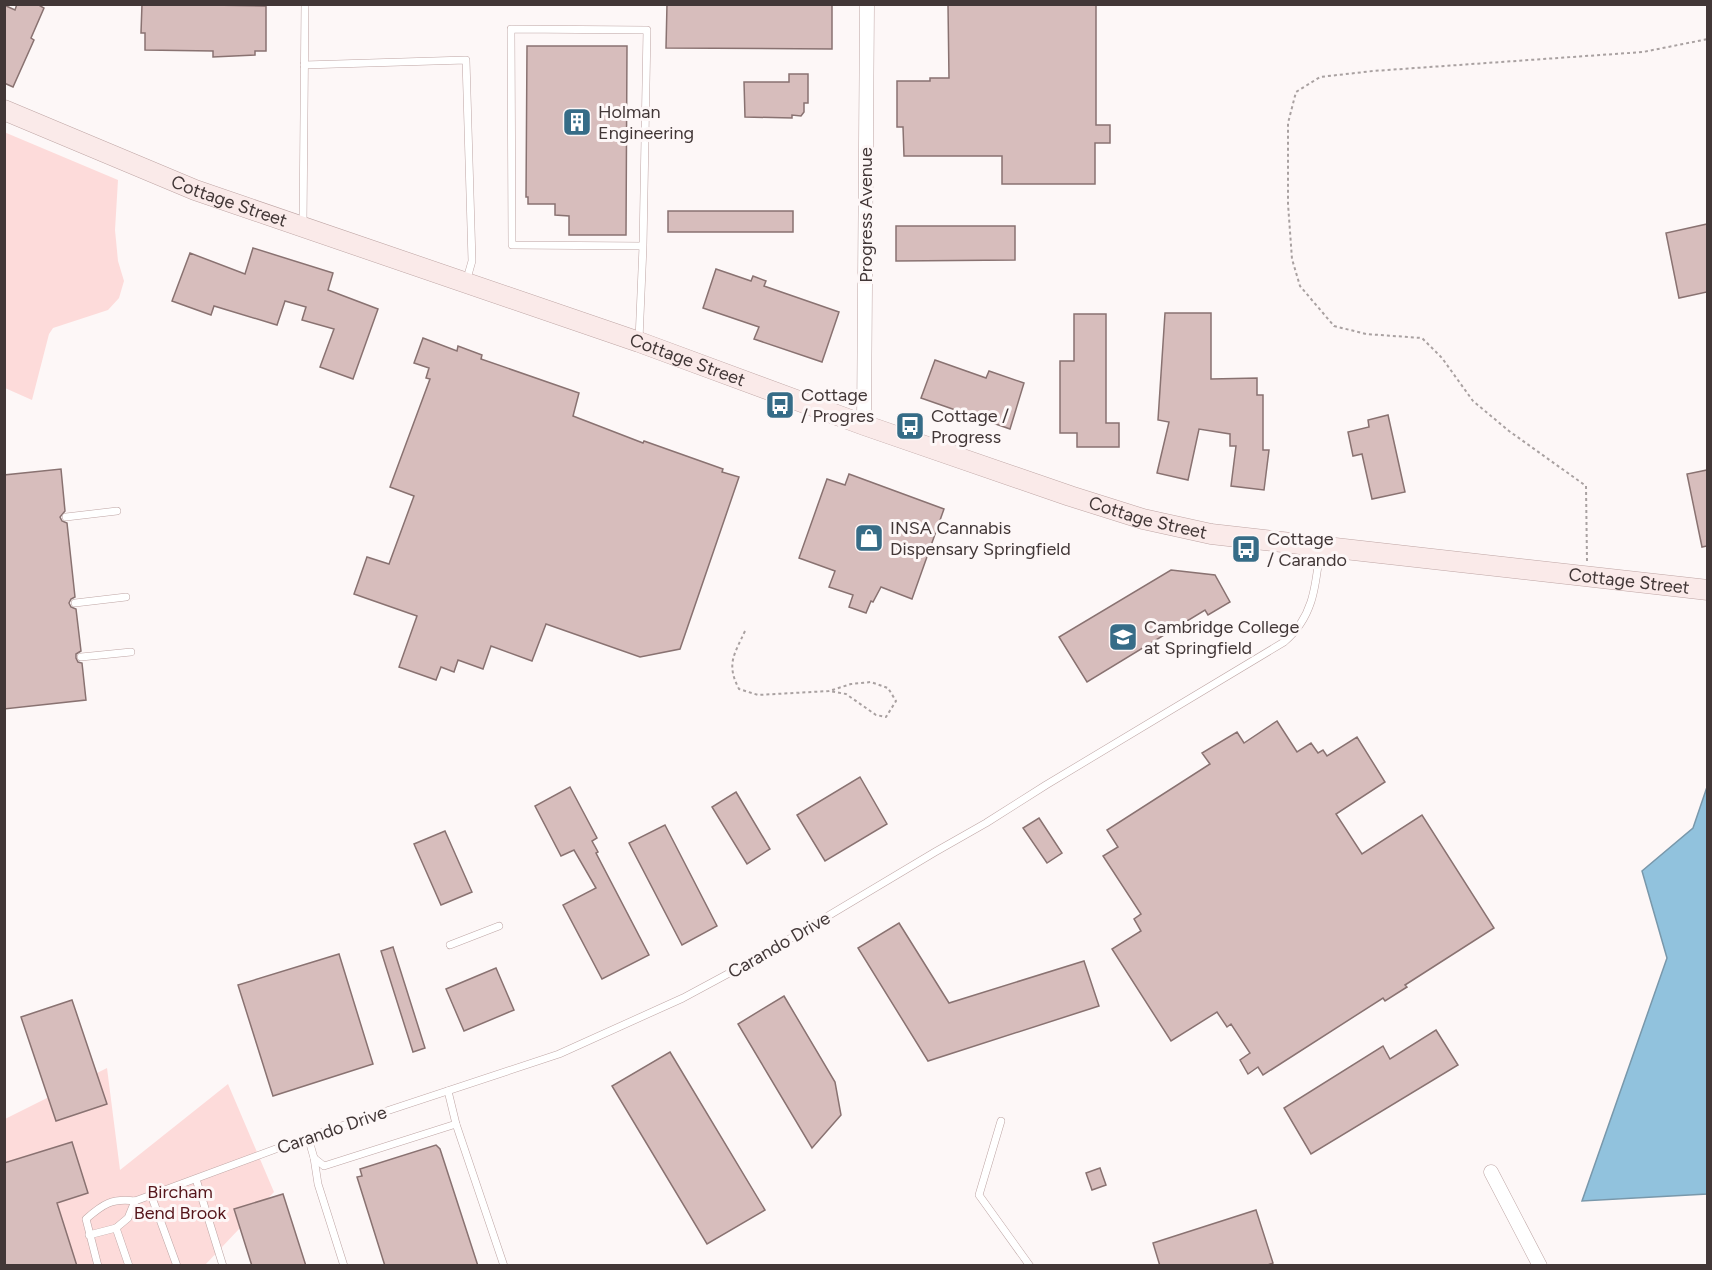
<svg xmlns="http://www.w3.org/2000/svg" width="1712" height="1270" viewBox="0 0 1712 1270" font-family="Figtree,sans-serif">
  <rect width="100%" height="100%" fill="#fdf7f7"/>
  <g fill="#fddbda">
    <polygon points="4,132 118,180 115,230 118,261 124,281 119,298 108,310 53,328 49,334 32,400 5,388"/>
    <polygon points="107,1068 120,1170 228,1084 274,1192 205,1265 5,1266 5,1119"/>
  </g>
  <polygon fill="#91c2dd" stroke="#7998ab" stroke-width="1.5" points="1707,787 1707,1194 1582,1201 1667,958 1642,871 1693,828"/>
  <g fill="#d7bdbc" stroke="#897271" stroke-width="1.5">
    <polygon points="17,4 37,4 44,8 31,38 34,40 13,87 4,83 4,5 15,10"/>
    <polygon points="142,4 266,6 266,51 255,51 255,55 213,57 213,51 145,50 145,33 141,33"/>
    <polygon points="667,4 832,4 832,49 666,48"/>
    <polygon points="948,5 1096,5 1096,125 1110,125 1110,143 1095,143 1095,184 1002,184 1002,156 904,156 903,127 897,127 897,81 930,81 930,78 949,78"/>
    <polygon points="527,46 627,46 626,235 569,235 569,216 555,215 555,204 528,204 528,197 526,197"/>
    <polygon points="789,74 808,74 808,103 804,103 804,112 801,116 792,115 792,118 745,117 744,82 789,82"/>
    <rect x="668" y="211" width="125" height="21"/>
    <polygon points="1707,224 1707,292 1679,298 1666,233"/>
    <polygon points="896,226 1015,226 1015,260 896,261"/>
    <polygon points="253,248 333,273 328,290 378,309 353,379 320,367 334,329 302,320 306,307 285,301 277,325 214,306 211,315 172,301 190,253 245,274"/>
    <polygon points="716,269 751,281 753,276 766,281 764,286 839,312 822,362 754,339 759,327 703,308"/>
    <polygon points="1165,313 1211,313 1211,379 1257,378 1257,395 1263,395 1263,450 1269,450 1264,490 1231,486 1236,446 1230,446 1230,434 1199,429 1188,480 1157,473 1169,422 1158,420"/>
    <polygon points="1074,314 1106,314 1106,423 1119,423 1119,447 1077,447 1077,433 1060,433 1060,361 1074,361"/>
    <polygon points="423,338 457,351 458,346 482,355 481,359 579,393 573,416 643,443 644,441 723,469 722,472 739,477 680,649 640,657 546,624 532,661 491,646 483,669 458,660 454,672 441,667 436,680 399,667 417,616 354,594 367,557 389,564 414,496 390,487 430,379 426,378 429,368 414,363"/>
    <polygon points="935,360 986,378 989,371 1024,383 1010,429 921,398"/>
    <polygon points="1388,415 1405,492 1372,499 1362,454 1353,456 1348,432 1369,427 1368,420"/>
    <polygon points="61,469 65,511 60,517 62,521 67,523 75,597 71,599 69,603 71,607 76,609 81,651 76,654 76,658 78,662 82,663 86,700 4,709 4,475"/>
    <polygon points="1707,470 1707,546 1702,547 1687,474"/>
    <polygon points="849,474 944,509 912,599 881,587 873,602 871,601 866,613 849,607 853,595 829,587 835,571 799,558 827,479 845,485"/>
    <polygon points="1171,570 1215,575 1230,602 1208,615 1205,610 1087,682 1059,637"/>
    <polygon points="1277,721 1297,752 1311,743 1318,753 1323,750 1327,756 1357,737 1385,782 1336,814 1362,854 1422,815 1494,928 1405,985 1407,987 1385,1001 1383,998 1263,1075 1258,1067 1248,1074 1240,1060 1250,1053 1231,1024 1227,1027 1217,1012 1171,1041 1112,949 1141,931 1134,919 1141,914 1103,856 1118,847 1107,830 1210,764 1202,753 1237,732 1244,743"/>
    <polygon points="860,777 887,824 825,861 797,815"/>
    <polygon points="570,787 597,838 592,841 598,852 596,853 649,955 602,979 563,905 596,888 574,850 561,856 535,806"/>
    <polygon points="736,792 770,849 747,864 712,807"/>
    <polygon points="1039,818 1062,853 1047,863 1023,828"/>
    <polygon points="665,825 717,926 682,945 629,843"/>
    <polygon points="445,831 472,892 441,905 414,844"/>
    <polygon points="899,923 949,1003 1084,961 1099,1006 928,1061 858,948"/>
    <polygon points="393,947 425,1048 413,1052 381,951"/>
    <polygon points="339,954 373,1064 273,1096 238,985"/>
    <polygon points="496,968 514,1010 464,1031 446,989"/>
    <polygon points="784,996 835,1082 841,1115 812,1148 738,1024"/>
    <polygon points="72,1000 107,1104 56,1121 21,1017"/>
    <polygon points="1436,1030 1458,1065 1311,1154 1284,1108 1383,1046 1390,1059"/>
    <polygon points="670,1052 765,1210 707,1244 612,1086"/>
    <polygon points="72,1142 88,1193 57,1203 77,1266 4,1266 4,1163"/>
    <polygon points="436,1145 440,1149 478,1266 385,1266 357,1177 362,1176 360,1169"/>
    <polygon points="1100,1168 1106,1185 1092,1190 1086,1173"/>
    <polygon points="283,1194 306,1266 252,1266 234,1209"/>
    <polygon points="1256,1210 1273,1263 1265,1266 1160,1266 1153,1243"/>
  </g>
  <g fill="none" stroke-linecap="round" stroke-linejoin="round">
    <g stroke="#bea5a4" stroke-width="8">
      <g id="service">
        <polyline points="304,65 466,60 472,261 466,282"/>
        <polyline points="303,224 305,4"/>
        <polyline points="639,340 643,246 647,30 511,29 512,245 643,246"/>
        <polyline points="66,517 117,511"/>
        <polyline points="75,603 126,597"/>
        <polyline points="81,657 131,652"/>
        <polyline points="450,945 499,926"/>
        <polyline points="1001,1121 979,1195 1030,1266"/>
        <polyline points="456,1124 504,1266"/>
        <polyline points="308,1137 314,1158 324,1166 456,1124 448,1091"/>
        <polyline points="314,1158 318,1184 344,1266"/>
        <polyline points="196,1179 223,1266"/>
        <polyline points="151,1195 177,1266"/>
        <polyline points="89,1235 116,1228"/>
        <path d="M98,1266L86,1219C103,1204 112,1198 135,1201L308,1137L559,1054L683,998L761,956L935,852L986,823L1046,785L1284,642C1314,617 1316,584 1320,548"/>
        <polyline points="129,1266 116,1228 128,1218 135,1201"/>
      </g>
    </g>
    <g stroke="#bea5a4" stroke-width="15">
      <g id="minor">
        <polyline points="864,425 867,4"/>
        <polyline points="1491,1172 1540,1266"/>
      </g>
    </g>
    <g stroke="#bea5a4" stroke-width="21">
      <g id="secondary">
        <path id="s1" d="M4,110L195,190L639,342L864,425L1070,496L1143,519L1211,534L1708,590"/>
      </g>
    </g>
    <g stroke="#a9a1a1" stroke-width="2" stroke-dasharray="3 3" stroke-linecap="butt">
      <polyline points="1587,561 1586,486 1509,431 1473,401 1442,358 1422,338 1366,334 1334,326 1300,286 1292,259 1288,204 1288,123 1296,92 1320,77 1373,71 1643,52 1708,39"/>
      <path d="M745,631C734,655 726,664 739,689L758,695L829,691L851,684L871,682L888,688L896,701L886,717L876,715L846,694L829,691"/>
    </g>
    <use href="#service" stroke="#fff" stroke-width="7"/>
    <use href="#minor" stroke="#fff" stroke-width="14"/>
    <use href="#secondary" stroke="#faeae9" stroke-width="20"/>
  </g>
  <defs>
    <g id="building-square" transform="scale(1.5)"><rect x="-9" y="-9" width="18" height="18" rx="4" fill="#366c87" stroke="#fdf7f7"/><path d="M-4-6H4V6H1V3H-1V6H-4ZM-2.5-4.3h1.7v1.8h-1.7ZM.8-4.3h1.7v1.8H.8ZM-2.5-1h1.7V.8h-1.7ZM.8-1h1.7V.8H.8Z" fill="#fff"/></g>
    <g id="bus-square" transform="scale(1.5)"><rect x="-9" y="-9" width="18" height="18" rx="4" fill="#366c87" stroke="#fdf7f7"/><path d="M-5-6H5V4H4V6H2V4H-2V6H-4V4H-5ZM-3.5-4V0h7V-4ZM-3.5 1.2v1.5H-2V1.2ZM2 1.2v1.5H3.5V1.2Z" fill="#fff"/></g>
    <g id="shop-square" transform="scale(1.5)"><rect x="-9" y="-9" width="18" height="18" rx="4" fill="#366c87" stroke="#fdf7f7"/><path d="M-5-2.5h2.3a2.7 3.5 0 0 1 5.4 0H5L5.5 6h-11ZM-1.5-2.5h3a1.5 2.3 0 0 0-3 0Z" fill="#fff"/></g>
    <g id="school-square" transform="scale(1.5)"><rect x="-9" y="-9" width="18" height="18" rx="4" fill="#366c87" stroke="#fdf7f7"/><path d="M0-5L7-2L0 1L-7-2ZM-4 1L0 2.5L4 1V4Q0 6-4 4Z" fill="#fff"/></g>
  </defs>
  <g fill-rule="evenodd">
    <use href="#building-square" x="577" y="122"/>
    <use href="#bus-square" x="780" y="405"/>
    <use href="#bus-square" x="910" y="426"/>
    <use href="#shop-square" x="869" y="538"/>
    <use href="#bus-square" x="1246" y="549"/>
    <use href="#school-square" x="1123" y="637"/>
  </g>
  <g text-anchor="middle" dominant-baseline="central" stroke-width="6" stroke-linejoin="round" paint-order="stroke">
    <g font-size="18" fill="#423737" stroke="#fdf7f7" text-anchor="start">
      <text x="598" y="112">Holman<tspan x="598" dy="21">Engineering</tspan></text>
      <text x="801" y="395">Cottage<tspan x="801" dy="21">/ Progres</tspan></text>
      <text x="931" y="416">Cottage /<tspan x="931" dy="21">Progress</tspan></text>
      <text x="890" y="528">INSA Cannabis<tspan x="890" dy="21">Dispensary Springfield</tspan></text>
      <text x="1267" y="539">Cottage<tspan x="1267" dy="21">/ Carando</tspan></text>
      <text x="1144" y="627">Cambridge College<tspan x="1144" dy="21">at Springfield</tspan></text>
    </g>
    <g font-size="18" fill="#423737" stroke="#fdf7f7">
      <text stroke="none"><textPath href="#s1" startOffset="243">Cottage Street</textPath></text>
      <text transform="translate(866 215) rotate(-90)">Progress Avenue</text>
      <text stroke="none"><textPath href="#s1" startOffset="728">Cottage Street</textPath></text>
      <text stroke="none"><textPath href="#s1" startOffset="1215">Cottage Street</textPath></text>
      <text stroke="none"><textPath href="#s1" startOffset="1701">Cottage Street</textPath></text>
      <text transform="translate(779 945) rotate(-30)">Carando Drive</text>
      <text transform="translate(332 1130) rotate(-19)">Carando Drive</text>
    </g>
    <g font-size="18" fill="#56161b" stroke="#fdf7f7">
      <text x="180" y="1192">Bircham<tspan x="180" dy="21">Bend Brook</tspan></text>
    </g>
  </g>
  <rect width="1712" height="1270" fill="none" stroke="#423737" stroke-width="12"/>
</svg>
